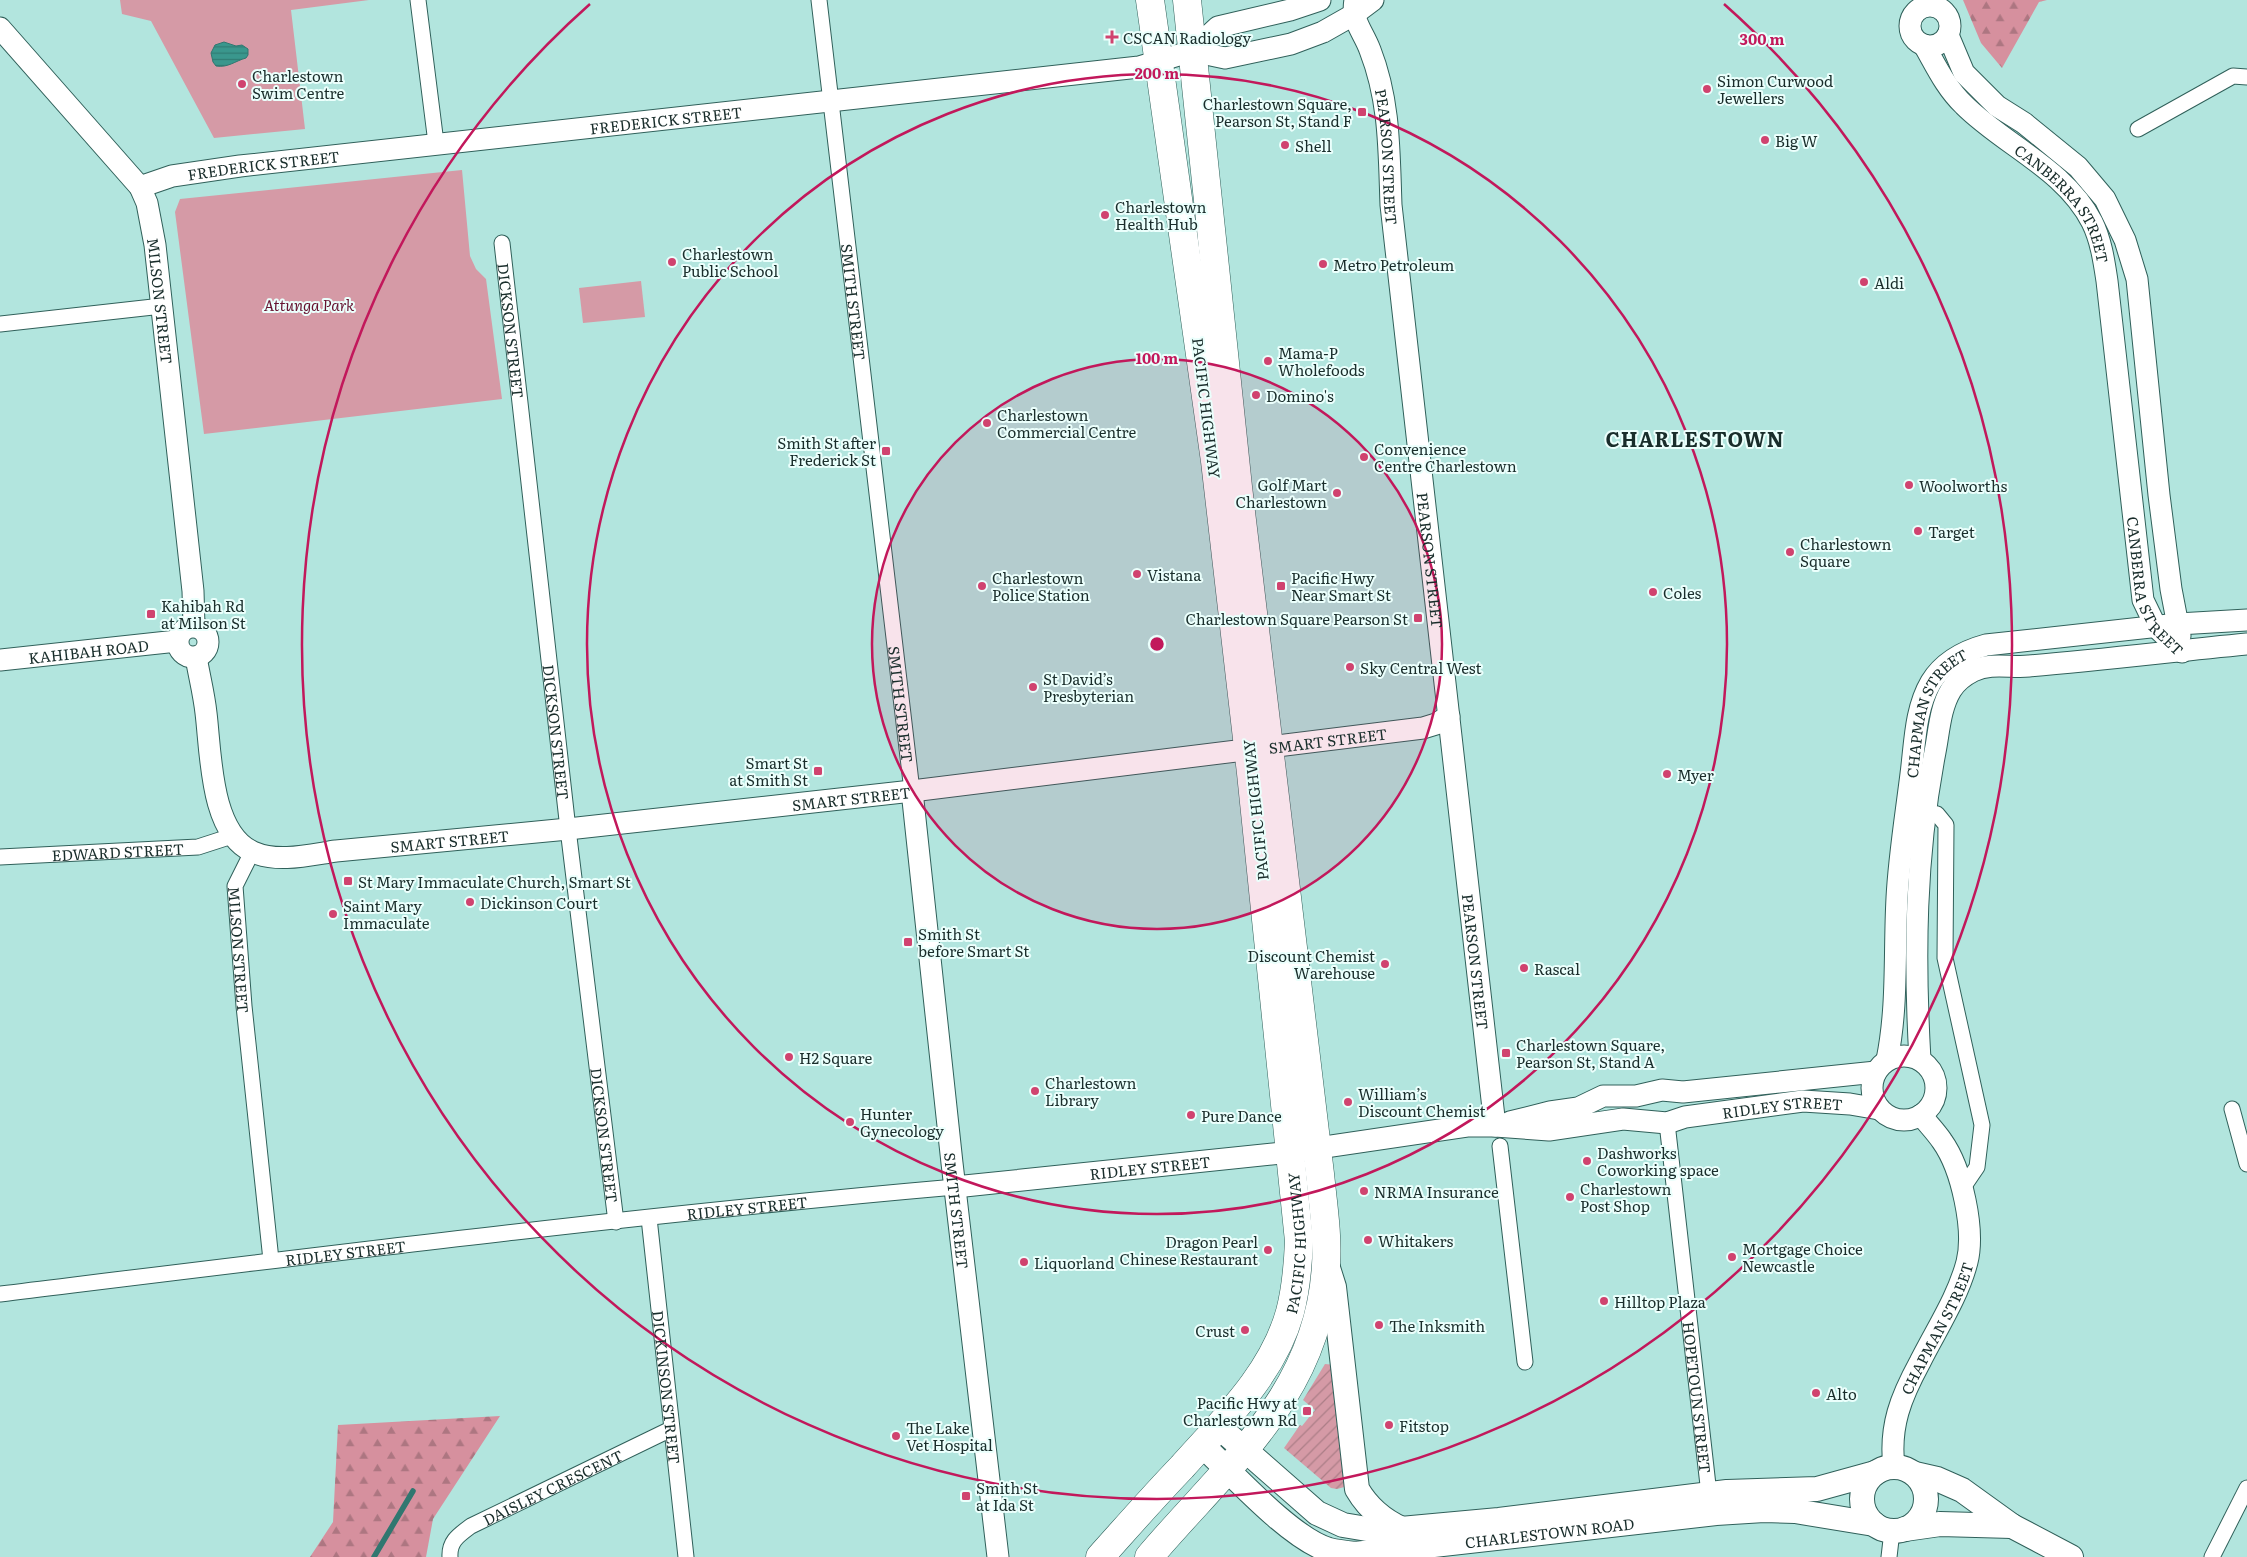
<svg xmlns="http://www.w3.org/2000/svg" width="2247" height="1557" viewBox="0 0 2247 1557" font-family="Literata,serif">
  <defs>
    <pattern id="forest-firs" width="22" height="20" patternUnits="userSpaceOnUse" patternTransform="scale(1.25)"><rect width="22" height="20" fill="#d6909e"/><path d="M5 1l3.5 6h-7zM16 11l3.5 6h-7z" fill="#ad7681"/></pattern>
    <pattern id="garden-furrows" width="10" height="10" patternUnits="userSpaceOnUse" patternTransform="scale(1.25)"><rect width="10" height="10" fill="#d59aa6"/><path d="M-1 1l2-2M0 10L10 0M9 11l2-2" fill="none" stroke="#ac7e87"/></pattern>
    <pattern id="water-rules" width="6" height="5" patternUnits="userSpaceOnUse" patternTransform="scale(1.25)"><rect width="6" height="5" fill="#3a978d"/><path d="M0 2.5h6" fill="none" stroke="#307c73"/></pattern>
  </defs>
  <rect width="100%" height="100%" fill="#b2e5de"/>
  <g fill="url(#forest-firs)">
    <polygon points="1963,0 2047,0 2039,2 2002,68 1981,43"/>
    <polygon points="500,1416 433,1519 426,1557 310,1557 333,1522 338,1425"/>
  </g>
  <g fill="#d59aa6">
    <polygon points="120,0 369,0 291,10 305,129 214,138 151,21 122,14"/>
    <polygon points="462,170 470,256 476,269 486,279 502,399 204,434 175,212 180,199"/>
    <polygon points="641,281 645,317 583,323 579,288"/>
  </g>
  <polygon fill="url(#garden-furrows)" points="1325,1364 1336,1365 1348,1486 1337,1489 1331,1488 1284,1448 1300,1425 1302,1426 1315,1410 1303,1400"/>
  <path fill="url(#water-rules)" stroke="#307770" d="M224,42L236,46L242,45L248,49V55L246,58C235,61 228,68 216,66L213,62L211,53L215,45Z"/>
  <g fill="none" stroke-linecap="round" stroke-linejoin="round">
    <polyline stroke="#307770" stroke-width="5.5" points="374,1557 413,1491"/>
    <g stroke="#30605a" stroke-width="17">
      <g id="street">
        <polyline points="418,0 436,143"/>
        <path id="s1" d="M819,0L912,791"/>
        <polyline points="2138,129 2233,76 2247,77"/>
        <path id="s2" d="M502,243L568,829L616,1222"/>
        <polyline points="0,324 162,306"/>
        <polyline points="1925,812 1937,814 1946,825 1945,958 1982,1125 1977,1167 1962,1189"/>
        <path id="s3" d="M252,852L235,886L244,1006L271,1260"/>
        <path id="s4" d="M0,857L198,847L232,836"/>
        <polyline points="2232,1109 2247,1164"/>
        <path id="s5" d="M1667,1123L1709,1494"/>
        <polyline points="1500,1146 1525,1362"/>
        <path id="s6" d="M649,1218L686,1557"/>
        <path id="s7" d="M0,1294C318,1255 636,1215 955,1187"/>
        <path id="s8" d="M450,1557C449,1541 459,1535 471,1526L671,1429"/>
        <polyline points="1889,1557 1892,1531"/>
        <polyline points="2212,1557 2247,1488"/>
      </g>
    </g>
    <g stroke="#30605a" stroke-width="23">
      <g id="secondary">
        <path id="s9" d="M1355,0C1351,21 1363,31 1370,50C1390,101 1389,151 1391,205L1495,1126"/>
        <circle cx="1930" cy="26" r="20"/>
        <path id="s10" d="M0,28L140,187L147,203L155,245L193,591L194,626"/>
        <polyline points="1948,35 1964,73 1997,106 2024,123 2078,167 2105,199 2125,240 2137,279 2159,495 2171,589 2180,636"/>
        <path id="s11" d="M1924,45C1936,66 1946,88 1964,105C2004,145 2065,169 2092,222C2101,240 2104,261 2107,281L2143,600L2156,627L2182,652"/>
        <polyline points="1192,51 1225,58 1291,44 1323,32 1353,15 1373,0"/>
        <path id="s12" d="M140,187L172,176L240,166L1139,67L1192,51L1218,27L1290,10L1320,0"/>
        <circle cx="193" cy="642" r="15"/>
        <path id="s13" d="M196,657C199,675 204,694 206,713C211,753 210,833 253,852C278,863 309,855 336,851L568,829L912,791L1423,728L1436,724L1449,716"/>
        <path id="s14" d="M0,660L177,641"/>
        <path id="s15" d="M912,791L952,1163L998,1557"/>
        <circle cx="1904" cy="1088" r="32"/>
        <path id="s16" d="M1887,1060C1898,1006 1894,953 1897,898C1899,857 1906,815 1911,774C1915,743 1915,709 1931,682C1944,661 1964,651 1986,645L2178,624L2247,620"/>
        <path d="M1920,1060C1914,956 1915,856 1935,752C1939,732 1940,708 1951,690C1956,682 1965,675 1973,671C1991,662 2011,668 2029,666C2102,660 2174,651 2247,644"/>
        <polyline points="1510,1122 1550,1112 1578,1108 1603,1096 1636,1096 1662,1090 1683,1092 1876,1072"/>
        <path id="s17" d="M955,1187L1291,1152L1467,1126H1495L1549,1130L1623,1119L1667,1123L1685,1117L1803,1101L1850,1104L1879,1109"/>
        <path id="s18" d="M1894,1467C1889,1426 1901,1397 1920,1362C1936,1330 1958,1297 1967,1262C1975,1230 1962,1169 1942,1141C1936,1132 1928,1124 1921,1115"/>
      </g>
    </g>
    <g stroke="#30605a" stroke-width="26">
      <g id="primary">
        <path d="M1328,1268L1334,1287L1357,1489C1368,1508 1382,1520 1402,1529"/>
        <polyline points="1219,1427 1317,1513 1343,1525 1379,1531 1499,1520 1727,1492 1817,1489 1875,1473"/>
        <path id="s19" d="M1202,1445C1233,1474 1291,1539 1329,1550C1337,1552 1346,1553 1355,1554L1716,1513L1764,1510L1795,1511L1874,1524"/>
        <circle cx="1894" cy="1499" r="32"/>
        <polyline points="1915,1474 1937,1479 1962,1490 2012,1526 2071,1557"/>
        <polyline points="1905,1529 1940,1524 2012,1526"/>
      </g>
    </g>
    <g stroke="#30605a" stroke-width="29">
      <g id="highway">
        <path id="s20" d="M1100,1557C1127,1527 1154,1496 1182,1467C1223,1421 1273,1374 1290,1312C1296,1289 1298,1265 1299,1241L1251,773L1215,461L1150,0"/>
        <path d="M1149,1557C1226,1466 1319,1394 1326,1265C1328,1235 1323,1204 1320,1174L1238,487L1187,0"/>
      </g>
    </g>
    <use href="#street" stroke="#fff" stroke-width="15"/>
    <use href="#secondary" stroke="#fff" stroke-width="21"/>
    <use href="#primary" stroke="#fff" stroke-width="24"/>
    <use href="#highway" stroke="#fff" stroke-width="28"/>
  </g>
  <circle cx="1157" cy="644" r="285" fill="#c2185b" fill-opacity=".12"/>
  <g fill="none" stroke="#c2185b" stroke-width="2.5">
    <circle cx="1157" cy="644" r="285"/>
    <circle cx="1157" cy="644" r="570"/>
    <path d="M1724 4A855 855 0 1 1 590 4"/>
  </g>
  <g fill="#d0436f" stroke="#ebfffc" stroke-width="2">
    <path d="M1109.5 29.5h5v5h5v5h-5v5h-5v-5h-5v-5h5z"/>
    <circle cx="242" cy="84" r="5"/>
    <circle cx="1707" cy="89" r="5"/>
    <rect x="1357" y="107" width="10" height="10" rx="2.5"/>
    <circle cx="1765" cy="140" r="5"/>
    <circle cx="1285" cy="145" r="5"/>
    <circle cx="1105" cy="215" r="5"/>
    <circle cx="672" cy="262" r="5"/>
    <circle cx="1323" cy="264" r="5"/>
    <circle cx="1864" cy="282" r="5"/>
    <circle cx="1268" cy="361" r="5"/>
    <circle cx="1256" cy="395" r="5"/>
    <circle cx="987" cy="423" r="5"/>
    <rect x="881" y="446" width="10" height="10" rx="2.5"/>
    <circle cx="1364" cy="457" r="5"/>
    <circle cx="1909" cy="485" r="5"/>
    <circle cx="1337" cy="493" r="5"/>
    <circle cx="1918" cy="531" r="5"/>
    <circle cx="1790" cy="552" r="5"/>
    <circle cx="1137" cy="574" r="5"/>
    <circle cx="982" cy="586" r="5"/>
    <rect x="1276" y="581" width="10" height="10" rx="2.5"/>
    <circle cx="1653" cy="592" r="5"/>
    <rect x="146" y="609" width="10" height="10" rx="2.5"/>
    <rect x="1413" y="613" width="10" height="10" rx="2.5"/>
    <circle cx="1350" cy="667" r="5"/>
    <circle cx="1033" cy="687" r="5"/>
    <rect x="813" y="766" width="10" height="10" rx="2.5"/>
    <circle cx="1667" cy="774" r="5"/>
    <rect x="343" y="876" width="10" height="10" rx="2.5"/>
    <circle cx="470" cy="902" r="5"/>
    <circle cx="333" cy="914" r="5"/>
    <rect x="903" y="937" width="10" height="10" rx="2.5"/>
    <circle cx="1385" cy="964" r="5"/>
    <circle cx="1524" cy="968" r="5"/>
    <rect x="1501" y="1048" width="10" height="10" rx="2.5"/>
    <circle cx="789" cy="1057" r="5"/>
    <circle cx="1035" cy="1091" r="5"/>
    <circle cx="1348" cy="1102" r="5"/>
    <circle cx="1191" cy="1115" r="5"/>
    <circle cx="850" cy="1122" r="5"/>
    <circle cx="1587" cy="1161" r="5"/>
    <circle cx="1364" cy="1191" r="5"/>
    <circle cx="1570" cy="1197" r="5"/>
    <circle cx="1368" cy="1240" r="5"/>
    <circle cx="1268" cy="1250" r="5"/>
    <circle cx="1732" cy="1257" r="5"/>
    <circle cx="1024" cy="1262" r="5"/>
    <circle cx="1604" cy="1301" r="5"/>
    <circle cx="1379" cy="1325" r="5"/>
    <circle cx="1245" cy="1330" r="5"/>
    <circle cx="1816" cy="1393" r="5"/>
    <rect x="1302" y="1406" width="10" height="10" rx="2.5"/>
    <circle cx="1389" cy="1425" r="5"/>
    <circle cx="896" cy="1436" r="5"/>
    <rect x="961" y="1491" width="10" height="10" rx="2.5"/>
  </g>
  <g text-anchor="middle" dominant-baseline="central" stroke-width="4" stroke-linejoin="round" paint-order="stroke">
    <g font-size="15" fill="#192d2b" stroke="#ebfffc" text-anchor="start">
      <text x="1123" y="37">CSCAN Radiology</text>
      <text x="252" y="75">Charlestown<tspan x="252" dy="17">Swim Centre</tspan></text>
      <text x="1717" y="80">Simon Curwood<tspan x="1717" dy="17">Jewellers</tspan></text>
      <text x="1352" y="103" text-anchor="end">Charlestown Square,<tspan x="1352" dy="17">Pearson St, Stand F</tspan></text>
      <text x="1775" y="140">Big W</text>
      <text x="1295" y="145">Shell</text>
      <text x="1115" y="206">Charlestown<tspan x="1115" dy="17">Health Hub</tspan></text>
      <text x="682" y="253">Charlestown<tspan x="682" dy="17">Public School</tspan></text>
      <text x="1333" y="264">Metro Petroleum</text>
      <text x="1874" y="282">Aldi</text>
      <text x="1278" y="352">Mama-P<tspan x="1278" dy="17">Wholefoods</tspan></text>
      <text x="1266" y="395">Domino's</text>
      <text x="997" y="414">Charlestown<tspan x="997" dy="17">Commercial Centre</tspan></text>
      <text x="876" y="442" text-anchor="end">Smith St after<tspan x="876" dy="17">Frederick St</tspan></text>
      <text x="1374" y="448">Convenience<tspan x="1374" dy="17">Centre Charlestown</tspan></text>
      <text x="1327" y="484" text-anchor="end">Golf Mart<tspan x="1327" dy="17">Charlestown</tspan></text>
      <text x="1919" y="485">Woolworths</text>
      <text x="1928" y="531">Target</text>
      <text x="1800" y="543">Charlestown<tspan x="1800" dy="17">Square</tspan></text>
      <text x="1147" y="574">Vistana</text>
      <text x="992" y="577">Charlestown<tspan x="992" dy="17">Police Station</tspan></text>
      <text x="1291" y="577">Pacific Hwy<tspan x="1291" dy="17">Near Smart St</tspan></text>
      <text x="1663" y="592">Coles</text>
      <text x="161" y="605">Kahibah Rd<tspan x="161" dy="17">at Milson St</tspan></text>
      <text x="1408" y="618" text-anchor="end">Charlestown Square Pearson St</text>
      <text x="1360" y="667">Sky Central West</text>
      <text x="1043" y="678">St David’s<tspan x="1043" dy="17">Presbyterian</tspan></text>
      <text x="808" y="762" text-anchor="end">Smart St<tspan x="808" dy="17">at Smith St</tspan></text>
      <text x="1677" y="774">Myer</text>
      <text x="358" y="881">St Mary Immaculate Church, Smart St</text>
      <text x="480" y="902">Dickinson Court</text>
      <text x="343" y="905">Saint Mary<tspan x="343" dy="17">Immaculate</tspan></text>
      <text x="918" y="933">Smith St<tspan x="918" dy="17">before Smart St</tspan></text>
      <text x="1375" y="955" text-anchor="end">Discount Chemist<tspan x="1375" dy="17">Warehouse</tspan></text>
      <text x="1534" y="968">Rascal</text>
      <text x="1516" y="1044">Charlestown Square,<tspan x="1516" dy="17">Pearson St, Stand A</tspan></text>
      <text x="799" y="1057">H2 Square</text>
      <text x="1045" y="1082">Charlestown<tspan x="1045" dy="17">Library</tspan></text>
      <text x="1358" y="1093">William’s<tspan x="1358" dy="17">Discount Chemist</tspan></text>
      <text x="860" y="1113">Hunter<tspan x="860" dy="17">Gynecology</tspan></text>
      <text x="1201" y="1115">Pure Dance</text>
      <text x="1597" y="1152">Dashworks<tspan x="1597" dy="17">Coworking space</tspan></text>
      <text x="1580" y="1188">Charlestown<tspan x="1580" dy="17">Post Shop</tspan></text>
      <text x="1374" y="1191">NRMA Insurance</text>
      <text x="1378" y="1240">Whitakers</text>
      <text x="1258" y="1241" text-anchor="end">Dragon Pearl<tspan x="1258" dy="17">Chinese Restaurant</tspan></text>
      <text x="1742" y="1248">Mortgage Choice<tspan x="1742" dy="17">Newcastle</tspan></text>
      <text x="1034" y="1262">Liquorland</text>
      <text x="1614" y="1301">Hilltop Plaza</text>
      <text x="1389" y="1325">The Inksmith</text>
      <text x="1235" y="1330" text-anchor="end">Crust</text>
      <text x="1826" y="1393">Alto</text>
      <text x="1297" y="1402" text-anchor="end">Pacific Hwy at<tspan x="1297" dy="17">Charlestown Rd</tspan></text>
      <text x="1399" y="1425">Fitstop</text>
      <text x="906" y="1427">The Lake<tspan x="906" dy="17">Vet Hospital</tspan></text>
      <text x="976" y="1487">Smith St<tspan x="976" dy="17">at Ida St</tspan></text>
    </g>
    <g font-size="15" fill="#192d2b" stroke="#ebfffc">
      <text stroke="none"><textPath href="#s12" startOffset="531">FREDERICK STREET</textPath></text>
      <text stroke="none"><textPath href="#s9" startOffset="162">PEARSON STREET</textPath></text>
      <text stroke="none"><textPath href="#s12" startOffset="126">FREDERICK STREET</textPath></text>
      <text stroke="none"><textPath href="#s11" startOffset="215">CANBERRA STREET</textPath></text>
      <text stroke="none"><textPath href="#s10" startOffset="328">MILSON STREET</textPath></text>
      <text stroke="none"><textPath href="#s1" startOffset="304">SMITH STREET</textPath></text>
      <text stroke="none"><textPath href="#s2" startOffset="88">DICKSON STREET</textPath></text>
      <text transform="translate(1207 408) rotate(83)">PACIFIC HIGHWAY</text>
      <text stroke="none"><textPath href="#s9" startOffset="568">PEARSON STREET</textPath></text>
      <text stroke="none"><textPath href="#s11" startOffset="620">CANBERRA STREET</textPath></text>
      <text stroke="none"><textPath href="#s14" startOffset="89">KAHIBAH ROAD</textPath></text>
      <text stroke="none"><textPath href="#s1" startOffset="709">SMITH STREET</textPath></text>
      <text stroke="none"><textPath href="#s16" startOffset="356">CHAPMAN STREET</textPath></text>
      <text stroke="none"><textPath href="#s2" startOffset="492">DICKSON STREET</textPath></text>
      <text stroke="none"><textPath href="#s13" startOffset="1292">SMART STREET</textPath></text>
      <text stroke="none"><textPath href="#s13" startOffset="812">SMART STREET</textPath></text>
      <text transform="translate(1255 810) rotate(-96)">PACIFIC HIGHWAY</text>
      <text stroke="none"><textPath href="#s13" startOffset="408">SMART STREET</textPath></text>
      <text stroke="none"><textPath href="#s4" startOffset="118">EDWARD STREET</textPath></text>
      <text stroke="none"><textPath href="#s3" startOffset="102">MILSON STREET</textPath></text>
      <text stroke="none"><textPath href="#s9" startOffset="972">PEARSON STREET</textPath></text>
      <text stroke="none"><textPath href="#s17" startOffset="834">RIDLEY STREET</textPath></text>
      <text stroke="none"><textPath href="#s2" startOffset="898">DICKSON STREET</textPath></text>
      <text stroke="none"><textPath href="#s17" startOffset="196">RIDLEY STREET</textPath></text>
      <text stroke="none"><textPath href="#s7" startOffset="752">RIDLEY STREET</textPath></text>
      <text stroke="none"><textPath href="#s15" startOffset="422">SMITH STREET</textPath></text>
      <text stroke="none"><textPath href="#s20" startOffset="382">PACIFIC HIGHWAY</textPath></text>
      <text stroke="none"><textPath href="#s7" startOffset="348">RIDLEY STREET</textPath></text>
      <text stroke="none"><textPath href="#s18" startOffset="148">CHAPMAN STREET</textPath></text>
      <text stroke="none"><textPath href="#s6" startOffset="170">DICKINSON STREET</textPath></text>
      <text stroke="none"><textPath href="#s5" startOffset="276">HOPETOUN STREET</textPath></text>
      <text stroke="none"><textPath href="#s8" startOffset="130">DAISLEY CRESCENT</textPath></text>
      <text stroke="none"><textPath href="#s19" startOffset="388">CHARLESTOWN ROAD</textPath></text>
    </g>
    <g font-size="15" font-style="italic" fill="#66122f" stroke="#ebfffc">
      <text x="309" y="304">Attunga Park</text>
    </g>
    <g font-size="20" font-weight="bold" letter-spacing="1" fill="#192d2b" stroke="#ebfffc">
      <text x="1695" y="438">CHARLESTOWN</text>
    </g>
  </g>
  <circle cx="1157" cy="644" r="8" fill="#c2185b" stroke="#ebfffc" stroke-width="2.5"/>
  <g font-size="15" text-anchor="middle" font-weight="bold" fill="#c2185b" stroke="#ebfffc" stroke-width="4" stroke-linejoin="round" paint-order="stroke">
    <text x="1762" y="45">300 m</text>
    <text x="1157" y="79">200 m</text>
    <text x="1157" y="364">100 m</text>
  </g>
</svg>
